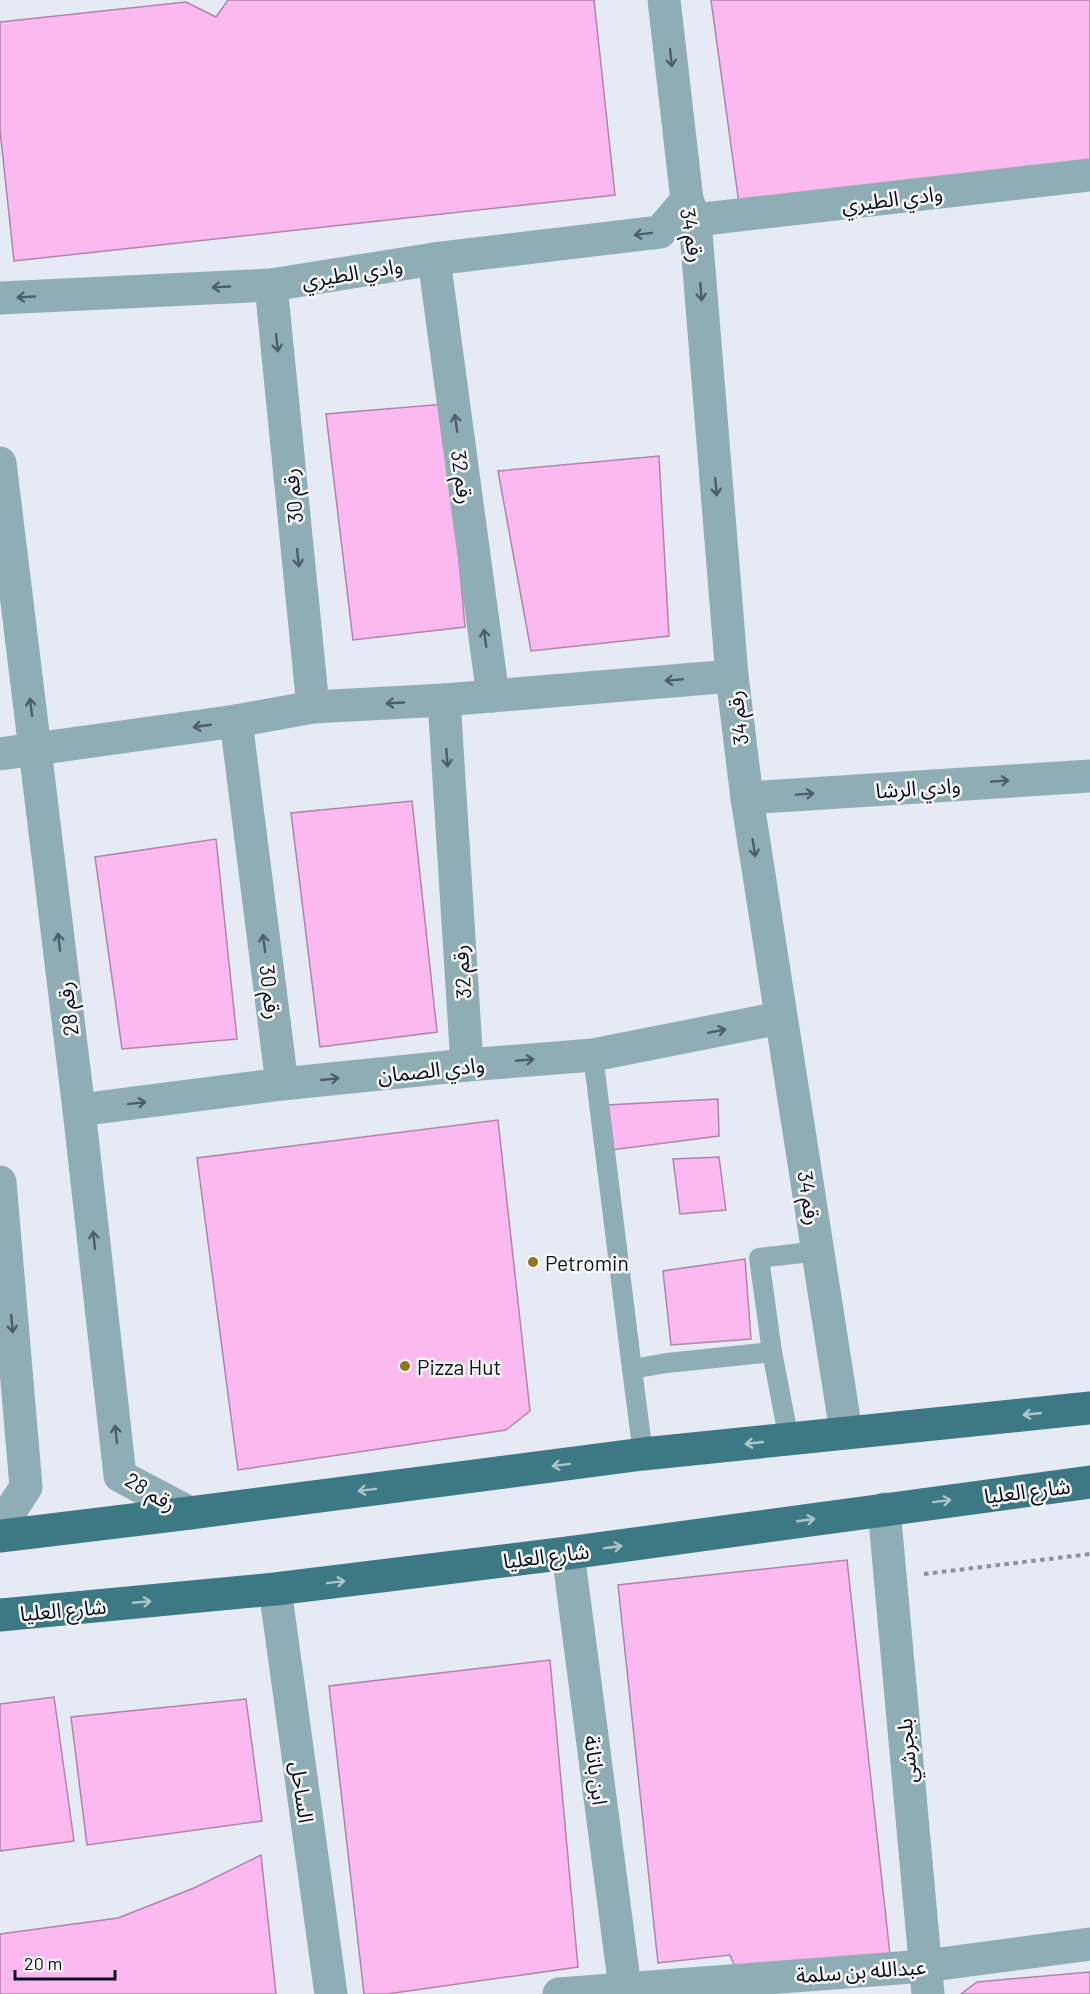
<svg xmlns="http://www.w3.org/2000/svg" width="1090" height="1994" viewBox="0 0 1090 1994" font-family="Barlow,'Noto Sans Arabic',sans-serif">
  <rect width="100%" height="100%" fill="#e6eaf5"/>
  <g fill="#fbb9f0" stroke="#b083a9" stroke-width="1.5">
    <polygon points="228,0 594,0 615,195 14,261 0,130 0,22 186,2 216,17"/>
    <polygon points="711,0 1090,0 1090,162 740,211"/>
    <polygon points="445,404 465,627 353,640 326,414"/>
    <polygon points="659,456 669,636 531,651 498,471"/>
    <polygon points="412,801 437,1032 320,1047 291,813"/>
    <polygon points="216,839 237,1039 122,1049 95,857"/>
    <polygon points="718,1099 719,1136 611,1150 607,1105"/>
    <polygon points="498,1120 530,1411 506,1430 238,1470 197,1158"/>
    <polygon points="719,1157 726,1210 680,1214 673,1159"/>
    <polygon points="745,1259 751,1339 671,1345 663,1271"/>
    <polygon points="847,1560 890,1955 737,1972 730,1955 658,1963 618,1585"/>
    <polygon points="550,1660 578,1967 387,1994 364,1994 329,1686"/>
    <polygon points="54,1697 74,1841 0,1851 0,1704"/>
    <polygon points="246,1699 262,1821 87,1845 71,1717"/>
    <polygon points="261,1855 276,1994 0,1994 0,1934 118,1918 194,1888"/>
    <polygon points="1090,1972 1090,1994 961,1994 977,1982"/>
  </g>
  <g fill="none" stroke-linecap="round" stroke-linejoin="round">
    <polyline stroke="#8c909e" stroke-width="4" stroke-dasharray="4.5 4.5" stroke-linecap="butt" points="924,1574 1090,1554"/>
    <g stroke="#8fadb4" stroke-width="20">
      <polyline points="593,1055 632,1369"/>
      <polyline points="789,1440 772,1352 759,1258 819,1251"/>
      <polyline points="643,1454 632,1369 667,1363 772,1352"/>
    </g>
    <g stroke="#8fadb4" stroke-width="33">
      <polyline points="664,0 687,200 695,220 732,676 747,798 846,1432"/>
      <polyline points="695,220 1090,175"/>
      <polyline points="434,259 493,696"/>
      <polyline points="271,285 313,707"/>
      <polyline points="0,298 271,285 434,259 660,232 687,200"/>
      <polyline points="0,463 79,1110 120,1476 190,1513"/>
      <polyline points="444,700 467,1065"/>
      <polyline points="236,721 282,1084"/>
      <polyline points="0,754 236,721 313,707 444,700 732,676"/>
      <polyline points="747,798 1090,776"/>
      <polyline points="79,1110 282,1084 467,1065 593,1055 780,1018"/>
      <polyline points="0,1182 26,1487 0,1527"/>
      <polyline points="884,1509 928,1994"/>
      <polyline points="568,1553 625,1988"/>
      <polyline points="275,1589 331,1994"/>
      <polyline points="559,1994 925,1966 1090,1944"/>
    </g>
    <g stroke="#3d7985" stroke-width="33">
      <polyline points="0,1536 190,1513 643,1454 1090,1408"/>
      <polyline points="0,1615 275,1589 568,1553 1090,1482"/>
    </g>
  </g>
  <defs><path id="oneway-shaft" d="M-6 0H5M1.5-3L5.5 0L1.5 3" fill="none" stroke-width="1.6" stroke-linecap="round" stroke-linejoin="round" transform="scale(1.5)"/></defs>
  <g stroke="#4d5e6b">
    <use href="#oneway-shaft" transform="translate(671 58) rotate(84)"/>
    <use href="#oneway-shaft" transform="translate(643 234) rotate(173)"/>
    <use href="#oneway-shaft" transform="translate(221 287) rotate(177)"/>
    <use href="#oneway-shaft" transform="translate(701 292) rotate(85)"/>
    <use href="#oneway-shaft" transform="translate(26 297) rotate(177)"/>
    <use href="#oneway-shaft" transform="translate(277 343) rotate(84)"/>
    <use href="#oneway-shaft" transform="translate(456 423) rotate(-98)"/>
    <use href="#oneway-shaft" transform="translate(716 487) rotate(85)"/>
    <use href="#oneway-shaft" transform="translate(298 558) rotate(84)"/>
    <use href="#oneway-shaft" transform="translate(485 638) rotate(-98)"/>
    <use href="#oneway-shaft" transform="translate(674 680) rotate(175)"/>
    <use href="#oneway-shaft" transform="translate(395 703) rotate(177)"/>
    <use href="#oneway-shaft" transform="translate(31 707) rotate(-97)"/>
    <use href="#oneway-shaft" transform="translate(202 726) rotate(172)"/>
    <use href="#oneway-shaft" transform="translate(447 758) rotate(86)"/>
    <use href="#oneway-shaft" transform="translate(1000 781) rotate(-4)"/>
    <use href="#oneway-shaft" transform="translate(805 794) rotate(-4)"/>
    <use href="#oneway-shaft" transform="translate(754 848) rotate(81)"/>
    <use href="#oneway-shaft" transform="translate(59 942) rotate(-97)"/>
    <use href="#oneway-shaft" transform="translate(264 943) rotate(-97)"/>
    <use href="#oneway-shaft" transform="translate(717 1031) rotate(-11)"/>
    <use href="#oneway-shaft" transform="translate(525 1060) rotate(-5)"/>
    <use href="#oneway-shaft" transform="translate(330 1079) rotate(-6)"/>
    <use href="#oneway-shaft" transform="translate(137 1103) rotate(-7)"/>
    <use href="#oneway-shaft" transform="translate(94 1240) rotate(-96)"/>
    <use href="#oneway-shaft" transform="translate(12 1324) rotate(85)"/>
    <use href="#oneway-shaft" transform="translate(116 1434) rotate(-96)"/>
  </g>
  <g stroke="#adc5c9">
    <use href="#oneway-shaft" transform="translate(1032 1414) rotate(174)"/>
    <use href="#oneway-shaft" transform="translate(754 1443) rotate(174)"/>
    <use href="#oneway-shaft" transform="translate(561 1465) rotate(173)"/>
    <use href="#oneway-shaft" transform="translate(367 1490) rotate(173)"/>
    <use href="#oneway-shaft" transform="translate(942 1501) rotate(-7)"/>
    <use href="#oneway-shaft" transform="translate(806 1520) rotate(-8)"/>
    <use href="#oneway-shaft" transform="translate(613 1547) rotate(-8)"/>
    <use href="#oneway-shaft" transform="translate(336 1582) rotate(-7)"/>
    <use href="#oneway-shaft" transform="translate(142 1602) rotate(-5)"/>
  </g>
  <g fill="#90771c" stroke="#f7f7f7" stroke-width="2">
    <circle cx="533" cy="1262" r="6"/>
    <circle cx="405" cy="1366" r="6"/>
  </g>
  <g text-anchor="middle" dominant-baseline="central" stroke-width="5" stroke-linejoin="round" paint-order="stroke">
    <g font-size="21" fill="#0b0f22" stroke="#f7f7f7">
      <text transform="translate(892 198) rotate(-7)">وادي الطيري</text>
      <text transform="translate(693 235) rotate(80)">رقم 34</text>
      <text transform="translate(352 272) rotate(-9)">وادي الطيري</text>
      <text transform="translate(463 477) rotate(82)">رقم 32</text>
      <text transform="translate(292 496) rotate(-96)">رقم 30</text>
      <text transform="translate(737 718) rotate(-97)">رقم 34</text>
      <text transform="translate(918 787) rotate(-4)">وادي الرشا</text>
      <text transform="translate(461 972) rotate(-94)">رقم 32</text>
      <text transform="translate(271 992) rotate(83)">رقم 30</text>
      <text transform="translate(67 1009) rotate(-97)">رقم 28</text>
      <text transform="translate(431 1069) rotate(-6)">وادي الصمان</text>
      <text transform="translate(810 1198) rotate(81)">رقم 34</text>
      <text transform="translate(1027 1490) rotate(-7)">شارع العليا</text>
      <text transform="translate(151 1491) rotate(31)">رقم 28</text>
      <text transform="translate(546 1555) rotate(-7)">شارع العليا</text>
      <text transform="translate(63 1609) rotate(-5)">شارع العليا</text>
      <text transform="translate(906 1751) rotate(-95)">بلجرشي</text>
      <text transform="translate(597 1770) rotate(83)">ابن باتانة</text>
      <text transform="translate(303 1792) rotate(82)">الساحل</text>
      <text transform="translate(861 1970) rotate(-4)">عبدالله بن سلمة</text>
    </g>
    <g font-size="21" fill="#0b0f22" stroke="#f7f7f7" text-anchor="start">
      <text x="545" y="1262">Petromin</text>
      <text x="417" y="1366">Pizza Hut</text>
    </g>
  </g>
  <path d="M15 1970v9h100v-9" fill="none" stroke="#0b0f22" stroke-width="3"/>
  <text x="24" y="1970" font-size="18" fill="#0b0f22" stroke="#f7f7f7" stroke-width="4.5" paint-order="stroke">20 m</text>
</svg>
